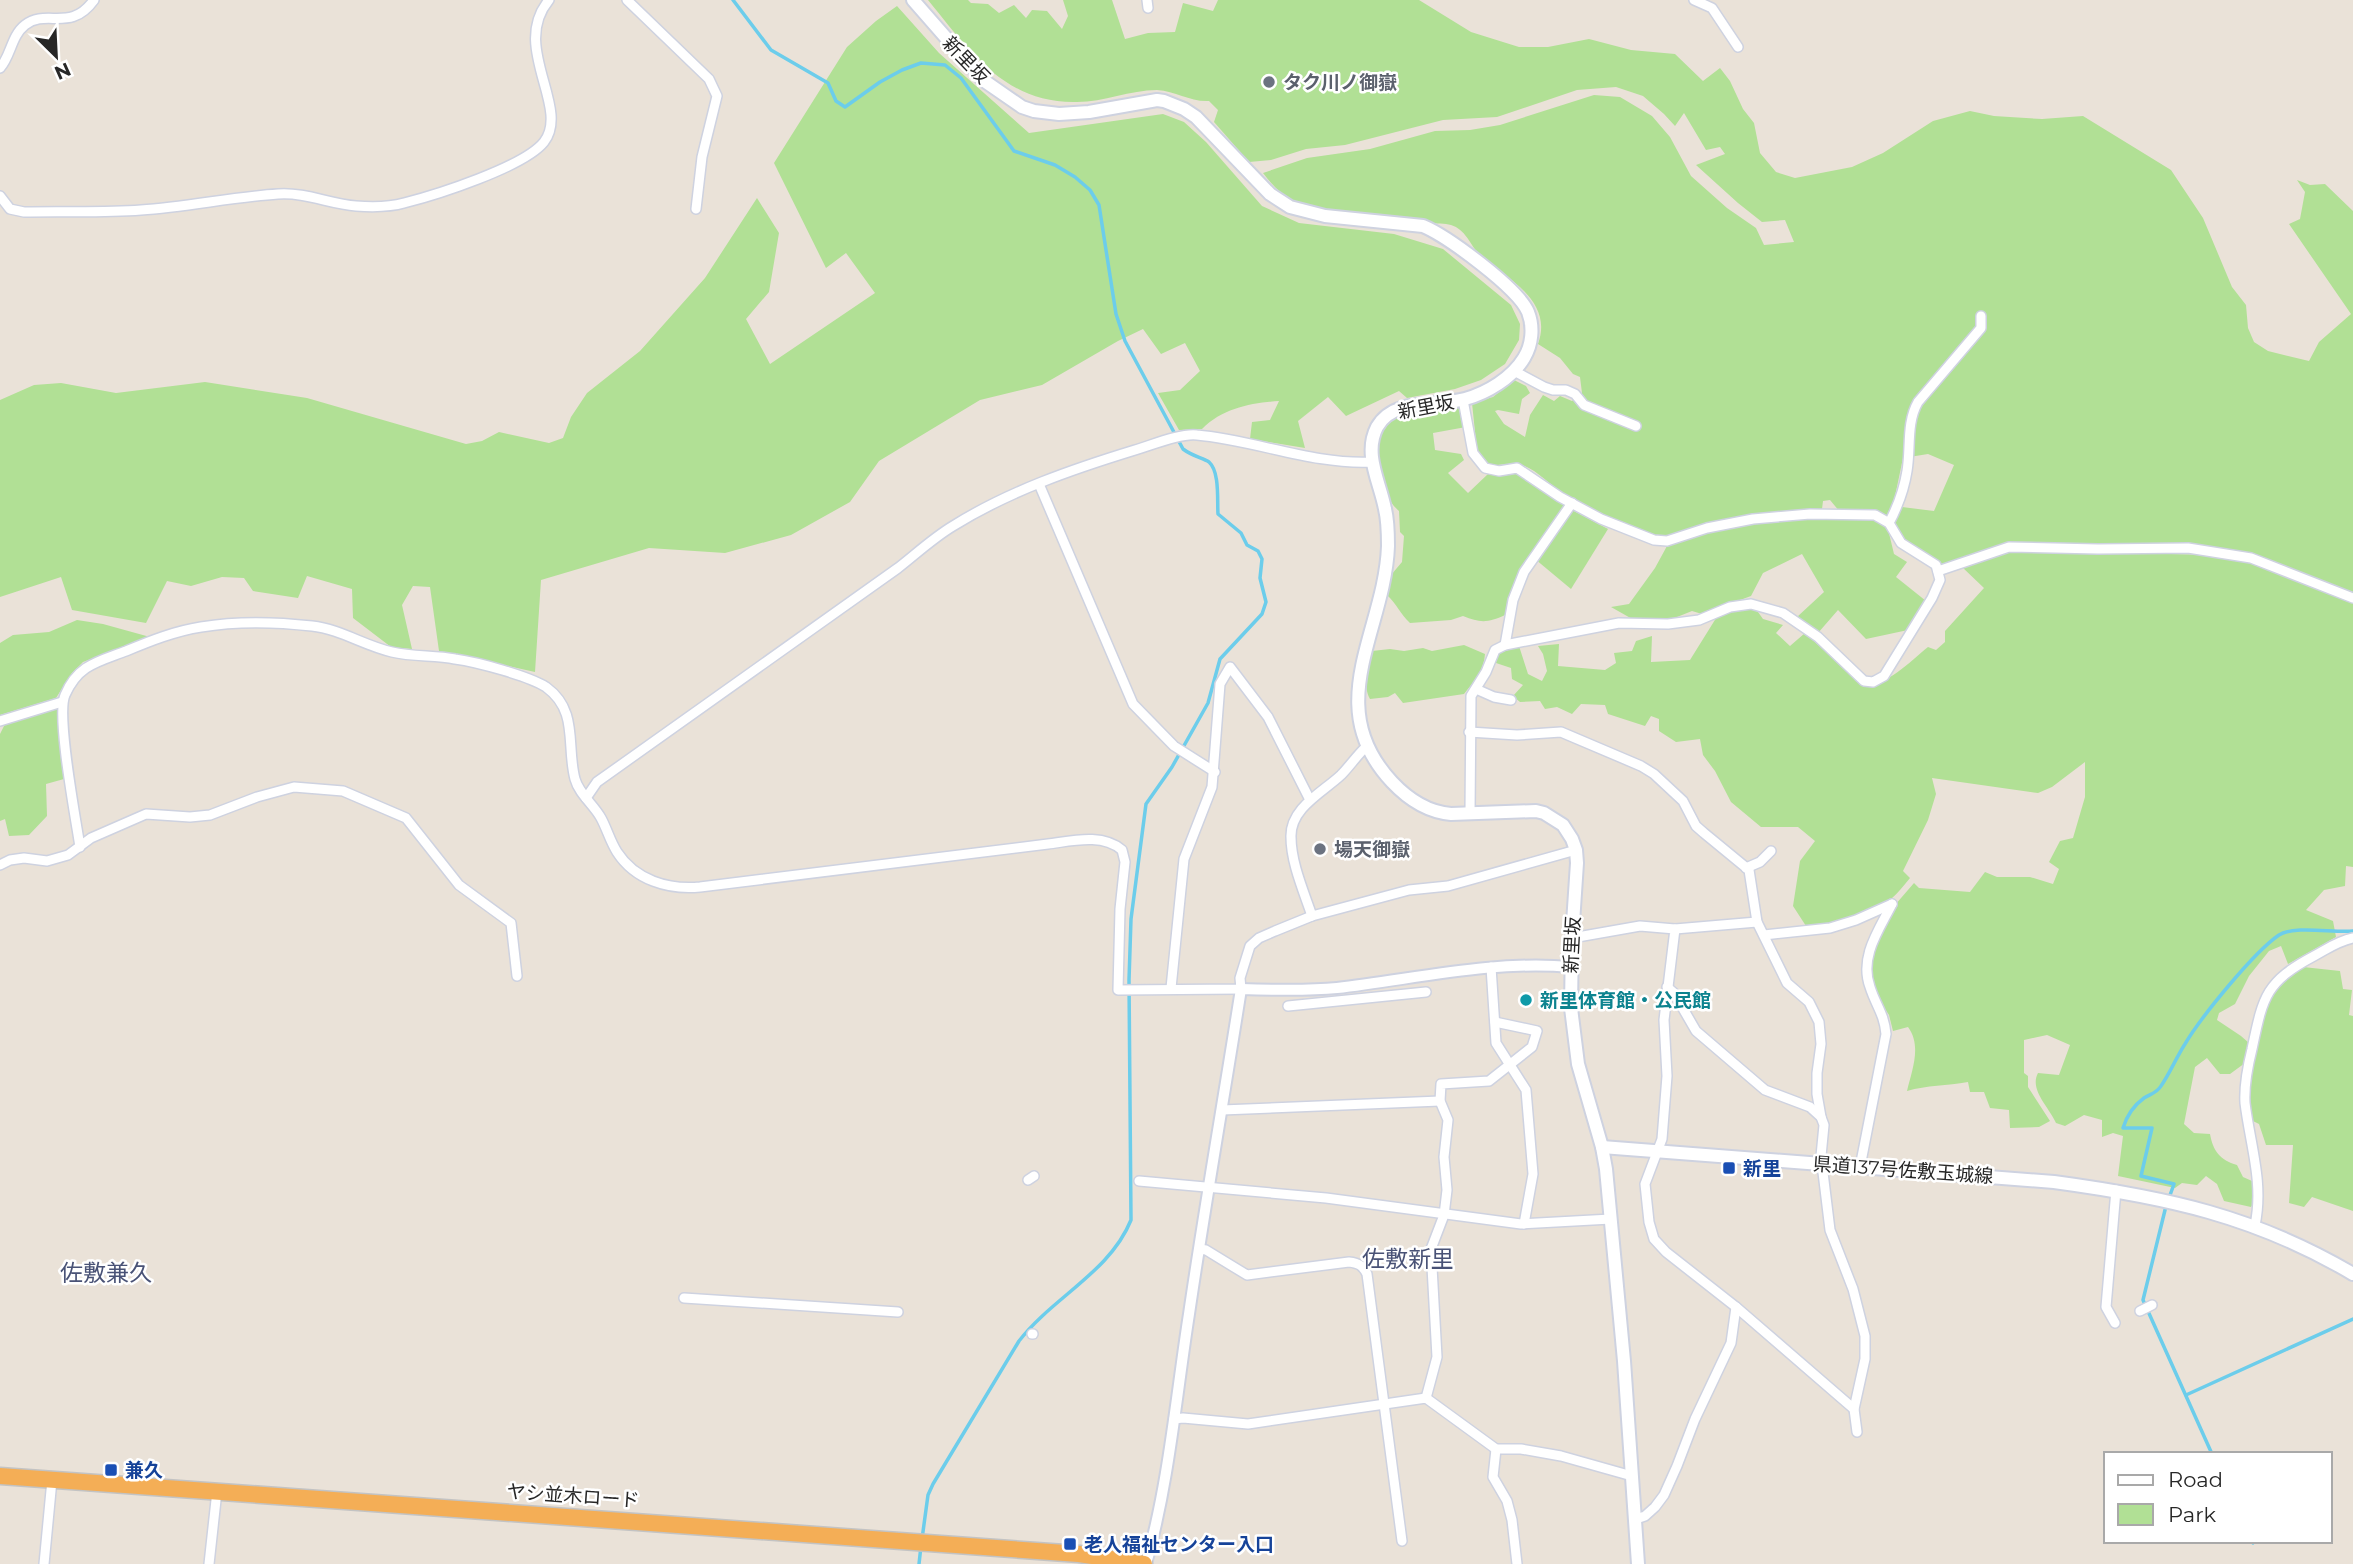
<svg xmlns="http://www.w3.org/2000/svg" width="2353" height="1564" viewBox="0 0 2353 1564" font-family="Montserrat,'Noto Sans JP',sans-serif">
  <rect width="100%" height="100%" fill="#eae2d8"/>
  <g fill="#b1e095">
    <path d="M928,0H968L971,3L988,4L999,13L1014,5L1026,18L1032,10L1047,11L1062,29L1068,16L1063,0H1112L1125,39L1148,33L1175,32L1183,3L1213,11L1218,0H1419L1471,32L1519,47H1548L1589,39L1631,50L1675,54L1703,81L1720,68L1730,81L1743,109L1754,123L1760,153L1776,172L1795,178L1852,167L1883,153L1933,121L1970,111L1994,116L2042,119L2083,116L2171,170L2203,218L2232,287L2246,305L2248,328L2254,342L2268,351L2309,361L2319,342L2351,314L2289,224L2300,219L2305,192L2297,180L2310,185L2325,184L2353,211V593L2254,554L2190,544L2099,546L2008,543L1941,565L1940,562C1929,554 1894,539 1895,524C1896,519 1900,512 1902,507L1934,511L1954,465L1928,454L1903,458L1894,501L1887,517L1840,512L1830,500L1823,501L1822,509C1779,515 1737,514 1696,528C1682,532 1669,539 1655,536C1628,530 1586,509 1563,493C1549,485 1535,467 1518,464C1509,463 1497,466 1486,465L1477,451L1472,403L1493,397L1514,380L1526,386L1530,393L1522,399L1519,414L1498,410L1495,411L1504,424L1525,437L1530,415L1543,395L1554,401L1560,396L1572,401L1582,393L1580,377L1573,374L1560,358L1538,344C1550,311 1526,290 1500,271C1493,267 1484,262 1479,255C1471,245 1465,229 1451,225C1445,223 1436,224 1430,223C1410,221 1391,215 1372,214C1322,209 1297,218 1263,173L1307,158L1370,149L1435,131L1470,130L1500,125L1594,95L1620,97L1652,116L1670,137L1691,176L1727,208L1756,228L1764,245L1794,242L1785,220L1762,222L1738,203L1696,165L1725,154L1720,147L1706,150L1684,113L1675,126L1664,114L1643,96L1616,87L1577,90L1497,117L1443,120L1345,145L1306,149L1271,160L1249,162L1214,122L1218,110L1209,101C1190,102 1176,91 1157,90C1130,90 1104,102 1077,102C1005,104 969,50 928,0Z"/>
    <path d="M897,6L939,53L1029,133L1163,114L1184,122L1206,142L1262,206L1299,223L1394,234L1443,249L1511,305L1520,324L1519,340L1505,364L1481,380L1455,389L1407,398L1399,391L1346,416L1328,397L1298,421L1305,448L1250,439L1252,422L1270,420L1279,401C1251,403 1223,408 1202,429L1179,430L1158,393L1180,390L1200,371L1185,343L1161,354L1143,329L1118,341L1042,385L980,400L879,461L850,502L791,535L725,553L649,548L541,580L535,672L439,651L430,587L413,586L402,605L412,649L391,647L353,618L352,589L307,576L298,598L253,591L244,578L222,577L191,586L167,581L146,623L72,610L61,577L0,597V400L34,385L61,383L116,393L205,382L307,398L466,444L482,441L499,432L549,443L563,438L571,417L587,393L640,351L705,278L757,198L779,233L769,292L746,319L770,364L875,293L846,253L826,268L774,163L847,47L876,21Z"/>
    <path d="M1461,408L1466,427L1433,433L1435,450L1461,454L1464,460L1448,473L1468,493L1488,474L1515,472L1523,475L1567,505C1538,542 1519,570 1505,615C1488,623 1480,623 1463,616L1451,620L1410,623C1400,614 1397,604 1387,595L1391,575L1402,562L1404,536L1400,532L1399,511C1386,500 1386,488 1382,472C1365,409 1416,411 1461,408Z"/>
    <polygon points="1572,510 1608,529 1571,589 1535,559"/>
    <polygon points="1874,517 1887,525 1894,554 1907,562 1896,577 1926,601 1908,630 1866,639 1838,610 1818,633 1797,617 1824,592 1802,554 1763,573 1751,596 1702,614 1692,611 1667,621 1634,620 1611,607 1629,604 1655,568 1667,546 1709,530 1754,521"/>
    <path d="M2010,550L2211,555L2246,560L2353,600V867L2346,866L2345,886L2324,890L2306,910L2333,921L2336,937L2288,964L2281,946L2269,951L2249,976L2235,1004L2219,1013L2217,1020L2241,1036L2249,1043L2245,1063L2230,1074H2220L2207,1058L2195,1067L2184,1124L2194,1133L2210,1134C2213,1151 2220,1160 2237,1165L2243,1177L2252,1181L2254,1202L2251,1207L2224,1201L2217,1184L2206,1176L2197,1185L2182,1183L2175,1188L2118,1176L2123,1136L2113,1133L2102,1137V1120L2084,1115L2065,1126L2056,1123C2049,1107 2029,1090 2038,1073L2059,1075L2070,1045L2047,1035L2024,1040V1073L2028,1076V1087L2050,1121L2039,1127L2010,1128L2009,1110L1990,1108L1984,1092H1970L1968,1082C1947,1086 1927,1085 1907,1091C1912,1070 1922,1046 1908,1027L1893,1031L1889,1015L1879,1000L1869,975L1870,956L1895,905L1914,883L1919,888L1970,892L1985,872L1997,877H2030L2053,884L2059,869L2049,862L2060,841L2073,838L2085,797V762L2052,787L2038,793L1932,778L1936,794L1928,820L1903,871L1910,878C1904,885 1898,893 1891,899C1873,915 1829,925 1806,926L1793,906L1800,861L1815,841L1798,827H1761L1731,802L1715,771L1703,755L1700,739L1676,742L1659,731V719L1651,716L1645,726L1608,714L1605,705L1581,704L1572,714L1557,707L1545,709L1540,701L1520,702L1513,696L1523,685L1512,679L1511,668L1496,663L1497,654L1519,646L1528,674L1542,681L1547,671L1543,654L1538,646L1559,644L1558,666L1605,670L1616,663L1614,653L1632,651L1636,641L1652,636L1651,662L1690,660L1718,615L1731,609L1751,607L1758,612L1763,619L1783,625L1776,633L1790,646L1805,633L1863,685C1889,685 1908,663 1928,647L1936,650L1945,642V631L1984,588L1962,567Z"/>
    <polygon points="77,620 103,624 150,637 83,662 72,673 56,698 0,715 0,643 13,635 49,632"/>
    <path d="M1464,645L1485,654C1484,671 1474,681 1464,694L1403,703L1395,693L1388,697L1370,699C1362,685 1370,666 1372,651L1390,649L1404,651L1423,648L1432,651Z"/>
    <polygon points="57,709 64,779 46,784 47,816 29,835 9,836 5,819 0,821 0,734 5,724"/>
    <path d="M2303,967L2340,971L2343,989L2352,990L2349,1015L2353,1016V1211L2312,1197L2304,1207L2289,1203L2293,1145H2266L2259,1124L2253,1121C2252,1113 2250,1106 2250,1099C2249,1072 2262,1008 2278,987C2284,977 2293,972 2303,967Z"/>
  </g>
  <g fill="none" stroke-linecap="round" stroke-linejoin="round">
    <g stroke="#6ccdeb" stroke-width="3.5">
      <path d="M733,0L771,50L828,83L836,101L845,107L880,82L902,70L921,63L945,65L961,78L1014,151L1055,165L1075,177L1090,190L1099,205L1116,314L1125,341L1183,449C1192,456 1203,458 1209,462C1220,472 1217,500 1218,514L1241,533L1247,545L1258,551L1262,559L1260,578L1266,602L1262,614L1220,659L1208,703L1172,767L1146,804L1131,919L1129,980L1131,1220C1110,1272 1053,1297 1019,1341L933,1484L928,1495L922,1539"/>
      <path d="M2169,1198L2174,1184L2141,1176L2152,1128H2123C2127,1115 2133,1106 2144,1098C2150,1094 2157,1093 2161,1086C2170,1073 2176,1058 2185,1044C2201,1017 2254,952 2279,935C2295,925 2333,933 2353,931"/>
      <polyline points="2166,1206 2143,1300 2212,1454"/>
      <polyline points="2186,1395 2353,1319"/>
      <polyline points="2252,1541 2253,1543"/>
      <polyline points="919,1564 921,1546"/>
    </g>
    <g stroke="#ced2e0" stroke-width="12">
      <g id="minor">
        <polyline points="627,0 709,79 717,96 702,157 696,209"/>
        <polyline points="1147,0 1148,8"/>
        <polyline points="1694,0 1712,8 1738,47"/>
        <path d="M0,68C11,56 11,36 25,25C47,8 70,33 94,0"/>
        <path d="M0,196L10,209L24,212C62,211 102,213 141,210C187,207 232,197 278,194C305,192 330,204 356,206C370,207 390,207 404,203C436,195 524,167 544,142C571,107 510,47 549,0"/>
        <polyline points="1514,371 1544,387 1553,390 1566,390 1575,394 1584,405 1636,426"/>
        <polyline points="1463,400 1473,453 1485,468 1499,471 1517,468 1560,497 1601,519 1654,540 1667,541 1707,528 1753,519 1810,514 1875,515 1889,523 1901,543 1936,565 1940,580 1932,598 1884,676 1873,682 1864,681 1818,637 1783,613 1751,604 1730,607 1699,620 1668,624 1619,623 1505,645 1495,650 1486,672 1471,696 1470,813"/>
        <polyline points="1039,484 1133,704 1174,746 1215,772"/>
        <path d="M1889,523C1898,506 1904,490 1907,471C1911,448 1906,423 1918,402L1981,328V316"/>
        <polyline points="1938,571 2009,547 2098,549 2188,548 2251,558 2353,598"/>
        <polyline points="1505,645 1513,600 1524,572 1572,503"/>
        <polyline points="1476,689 1494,697 1511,700"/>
        <polyline points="0,721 62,702"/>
        <polyline points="1469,732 1517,735 1561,732 1641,766 1654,774 1683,801 1696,826 1704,833 1749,870 1757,922 1787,983 1809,1002 1819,1022 1821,1044 1817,1073 1817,1094 1821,1117"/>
        <path d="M586,798L597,782L898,568C916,554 933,538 953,526C1009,491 1073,469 1135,450C1152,445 1181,433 1197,435C1254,440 1314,465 1372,462"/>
        <path d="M80,847C76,820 56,715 65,695C78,665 97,662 126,651C150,641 175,631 201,627C236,621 277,622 312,626C340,629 365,646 392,652C413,657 435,655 455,659C477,662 529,676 546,687C579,711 566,745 575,779C579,794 594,805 601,818C607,829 610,841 617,852C635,880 668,890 700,887L1048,844C1072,841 1102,833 1122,850L1125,862L1120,909L1118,990L1241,989L1240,978L1250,946L1259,938L1275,931L1312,916L1409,890L1448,886L1576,850"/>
        <polyline points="0,865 10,860 24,858 47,861 68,855 91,838 146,814 190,817 210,815 257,797 294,787 343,791 406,818 459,885 511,923 517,976"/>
        <polyline points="1746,868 1760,862 1771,851"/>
        <path d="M1312,916C1304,892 1291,863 1291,837C1290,808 1323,792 1341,775C1350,766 1357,755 1367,746"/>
        <polyline points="1675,929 1757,922"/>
        <polyline points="1764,935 1830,928 1856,920 1892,904"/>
        <polyline points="1572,938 1640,926 1675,929 1664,1020 1667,1076 1662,1139 1645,1184 1649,1222 1654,1239 1666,1252 1736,1307 1854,1409"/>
        <polyline points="1491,967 1496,1043 1526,1090 1533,1174 1524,1224"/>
        <polyline points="1667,987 1674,993 1696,1031 1765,1090 1810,1107 1821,1117 1824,1125 1821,1156 1830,1230 1853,1289 1865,1336 1865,1359 1854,1409 1857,1432"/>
        <polyline points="1171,988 1184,859 1212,787 1220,684 1230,667 1268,717 1310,800"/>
        <polyline points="1288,1006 1426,992"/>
        <polyline points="1222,1110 1440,1101"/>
        <path d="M1860,1167L1886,1034C1884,1013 1876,1006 1870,987C1859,957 1879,930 1892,904"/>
        <polyline points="1028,1180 1034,1176"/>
        <polyline points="1139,1181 1326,1198 1521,1224 1611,1219"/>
        <path d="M2255,1225C2264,1183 2250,1144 2245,1103C2244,1086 2248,1065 2252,1049C2263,997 2265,982 2314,956C2327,949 2338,941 2353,938"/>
        <path d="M1199,1249L1206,1250L1247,1275L1349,1262C1359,1263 1363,1266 1367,1274L1402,1541"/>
        <polyline points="684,1298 898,1312"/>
        <polyline points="2140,1311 2152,1305"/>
        <polyline points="2115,1323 2106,1307 2116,1190"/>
        <polyline points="1032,1334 1033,1334"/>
        <polyline points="1426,1398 1437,1357 1431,1249 1444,1215 1447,1190 1444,1157 1448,1120 1440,1101 1441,1084 1489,1081 1532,1047 1537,1031 1495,1022"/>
        <polyline points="1174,1419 1183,1418 1248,1424 1426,1398 1496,1449 1521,1449 1561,1456 1632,1476"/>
        <polyline points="1496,1449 1493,1477 1507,1501 1512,1520 1517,1564"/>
        <polyline points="1636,1519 1645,1516 1655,1507 1664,1495 1677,1466 1695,1419 1731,1343 1736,1307"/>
        <polyline points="44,1564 52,1480"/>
        <polyline points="209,1564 217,1491"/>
      </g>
    </g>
    <g stroke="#ced2e0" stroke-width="14">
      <path id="tertiary" d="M1146,1564C1169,1482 1176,1397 1189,1314C1205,1205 1224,1097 1241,989C1273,990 1306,991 1337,988C1415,979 1492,960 1571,967"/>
    </g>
    <g stroke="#ced2e0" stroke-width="16">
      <g id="secondary">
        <path d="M913,0L983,80L1022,107L1034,111L1059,114L1089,112L1157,100L1164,101L1184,109L1196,117L1270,194L1290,207L1325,216L1423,226C1447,236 1518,288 1528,312C1534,327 1532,345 1524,358C1512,378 1487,393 1465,399C1437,407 1394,397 1377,427C1363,454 1380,482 1385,509C1388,521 1388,533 1388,546C1385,631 1320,705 1392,782C1408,799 1427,812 1451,814L1536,811L1544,813L1563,825L1572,839L1576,850L1577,863L1572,938L1571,1008L1578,1064L1602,1147L1606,1169L1624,1361L1638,1564"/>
        <path d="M1602,1147L2054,1182C2165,1197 2255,1216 2353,1274"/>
      </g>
    </g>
    <g stroke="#c3c3c3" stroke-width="19">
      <polyline id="trunk" points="0,1476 1079,1554 1144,1564"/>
    </g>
    <use href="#minor" stroke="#fff" stroke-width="9"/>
    <use href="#tertiary" stroke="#fff" stroke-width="10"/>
    <use href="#secondary" stroke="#fff" stroke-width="12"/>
    <use href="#trunk" stroke="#f4ae56" stroke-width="16"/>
  </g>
  <g fill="#6b7280" stroke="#fff" stroke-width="2.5">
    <circle cx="1269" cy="82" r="7"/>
    <circle cx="1320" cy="849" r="7"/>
  </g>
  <circle fill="#0f9aa8" stroke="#fff" stroke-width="2.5" cx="1526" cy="1000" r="7"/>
  <g fill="#1a4fb4" stroke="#fff" stroke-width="2.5">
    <rect x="1722" y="1161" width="14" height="14" rx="3.5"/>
    <rect x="104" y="1463" width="14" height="14" rx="3.5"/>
    <rect x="1063" y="1537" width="14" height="14" rx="3.5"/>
  </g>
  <g text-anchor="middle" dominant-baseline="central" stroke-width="5" stroke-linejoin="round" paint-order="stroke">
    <g font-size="19" fill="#272727" stroke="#fff">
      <text transform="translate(966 60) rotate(46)">新里坂</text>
      <text transform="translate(1426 407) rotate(-11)">新里坂</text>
      <text transform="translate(1572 945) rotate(-87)">新里坂</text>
      <text transform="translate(1903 1170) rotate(4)">県道137号佐敷玉城線</text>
      <text transform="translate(573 1496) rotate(4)">ヤシ並木ロード</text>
    </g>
    <g font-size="19" font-weight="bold" fill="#5b616d" stroke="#fff" text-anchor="start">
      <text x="1283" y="82">タク川ノ御嶽</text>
      <text x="1334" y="849">場天御嶽</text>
    </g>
    <g font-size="19" font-weight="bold" fill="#0d838f" stroke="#fff" text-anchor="start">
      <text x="1540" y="1000">新里体育館・公民館</text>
    </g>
    <g font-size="19" font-weight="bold" fill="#164399" stroke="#fff" text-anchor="start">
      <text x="1743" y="1168">新里</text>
      <text x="125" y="1470">兼久</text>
      <text x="1084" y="1544">老人福祉センター入口</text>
    </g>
    <g font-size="23" fill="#495276" stroke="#fff">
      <text x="1408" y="1259">佐敷新里</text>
      <text x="106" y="1273">佐敷兼久</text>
    </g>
  </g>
  <rect x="2104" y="1452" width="228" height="91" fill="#ffffff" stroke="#a9a9a9" stroke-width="2"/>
  <rect x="2118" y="1475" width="35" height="10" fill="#ffffff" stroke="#a9a9a9" stroke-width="2"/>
  <text x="2168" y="1487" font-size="21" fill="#272727">Road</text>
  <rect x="2118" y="1504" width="35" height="21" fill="#b1e095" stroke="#a9a9a9" stroke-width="2"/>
  <text x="2168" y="1522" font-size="21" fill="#272727">Park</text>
  <g transform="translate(56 56) rotate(156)" stroke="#ffffff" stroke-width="5" paint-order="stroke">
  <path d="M0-5L12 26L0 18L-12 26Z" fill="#272727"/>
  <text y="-10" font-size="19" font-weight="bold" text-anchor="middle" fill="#272727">N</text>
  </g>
</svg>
